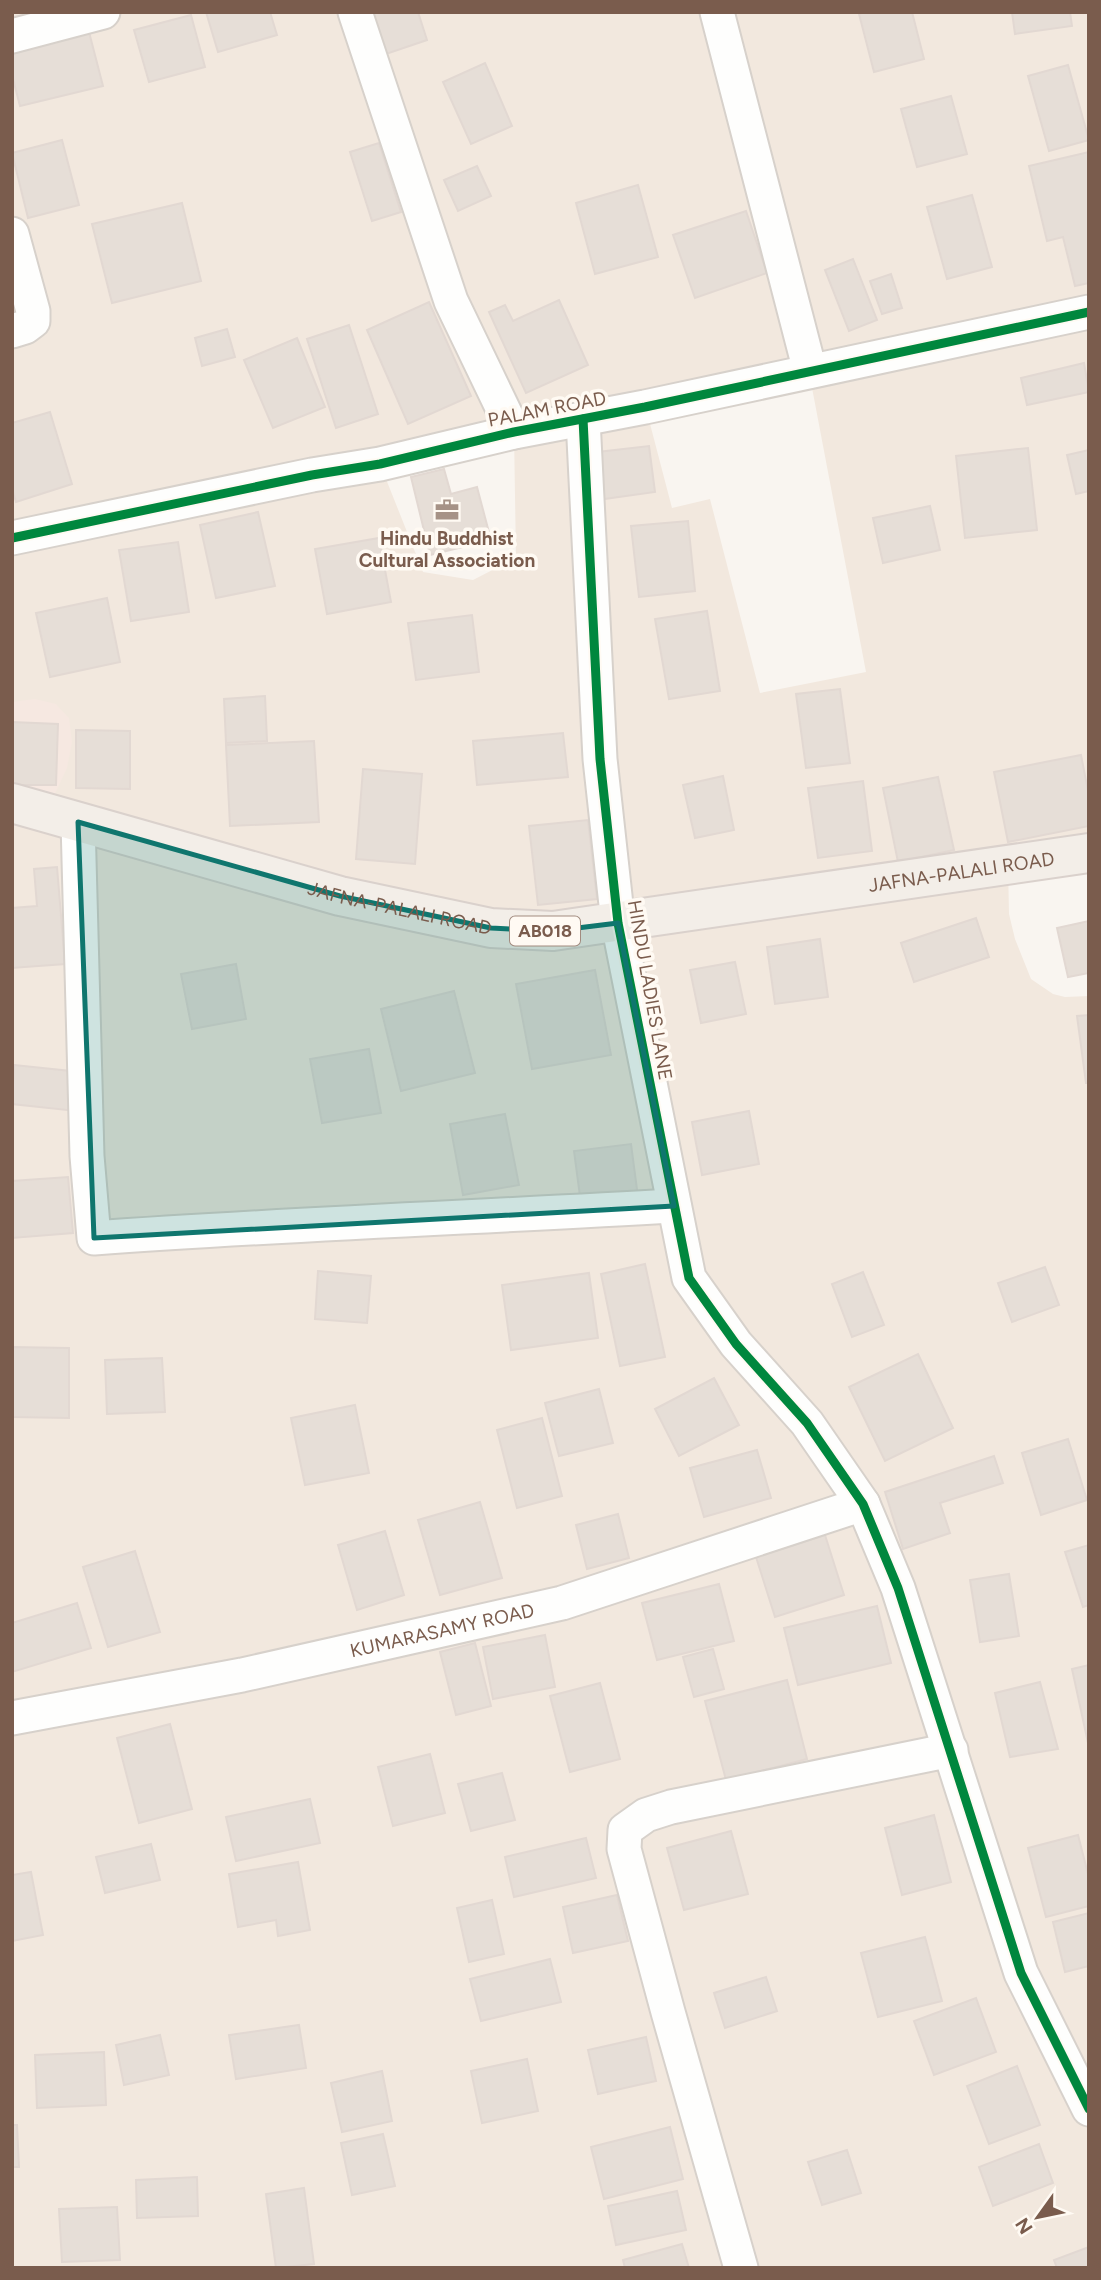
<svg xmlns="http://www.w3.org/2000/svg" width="1101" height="2280" viewBox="0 0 1101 2280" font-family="Figtree,sans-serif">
  <rect width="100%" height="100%" fill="#f9f5f0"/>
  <path fill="#f2e8de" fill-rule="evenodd" d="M12,12H1089V853L1008,865L1009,914L1015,939L1031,979L1053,994L1065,997L1089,996V2268H12ZM809,372L866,672L760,693L710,499L672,508L649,420ZM514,433L516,558L473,580L423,572L380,464Z"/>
  <polygon fill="#f6e8e1" points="35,699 56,704 69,718 72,742 67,768 46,813 12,803 12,702"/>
  <g fill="#e6ded7" stroke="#e2d8d2" stroke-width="2">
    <polygon points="206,12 270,12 277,35 218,52"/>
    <polygon points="370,12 418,12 427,40 383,55"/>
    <polygon points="865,12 912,12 924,59 874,72 859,14"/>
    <polygon points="1012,12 1070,12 1072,26 1015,34"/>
    <polygon points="191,15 205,67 149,82 134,30"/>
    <polygon points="89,32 103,86 20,106 12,75 12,51"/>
    <polygon points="485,63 512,126 471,144 443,82"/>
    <polygon points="1068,65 1089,140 1049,151 1028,76"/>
    <polygon points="951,96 967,154 917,167 901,109"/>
    <polygon points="62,140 79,205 28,218 12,153"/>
    <polygon points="379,143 401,212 372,221 350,152"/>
    <polygon points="1089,152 1089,283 1075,286 1063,237 1047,241 1029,166"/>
    <polygon points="477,166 491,196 458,211 444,180"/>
    <polygon points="638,185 658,257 595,274 576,203"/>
    <polygon points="972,195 992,267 947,279 927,207"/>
    <polygon points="182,203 201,281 112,303 92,224"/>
    <polygon points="746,211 767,273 695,298 673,235"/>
    <polygon points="853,259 877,320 849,331 825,270"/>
    <polygon points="891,274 902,308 882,314 870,281"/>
    <polygon points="559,300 588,365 526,393 489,312 505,305 513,321"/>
    <polygon points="429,302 471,396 408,424 367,330"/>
    <polygon points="349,325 378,414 336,428 307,339"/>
    <polygon points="227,329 235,357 202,366 195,338"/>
    <polygon points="297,338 325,407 273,428 244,360"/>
    <polygon points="1084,363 1089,392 1027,405 1021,378"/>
    <polygon points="50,412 72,484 16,502 12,489 12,423"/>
    <polygon points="649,446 655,492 604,499 598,452"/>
    <polygon points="1028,448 1037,530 965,538 956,456"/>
    <polygon points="1089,450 1089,491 1076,494 1067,455"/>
    <polygon points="444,469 451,494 477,487 491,540 430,555 411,477"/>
    <polygon points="930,506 940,550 883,563 873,518"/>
    <polygon points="258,512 275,586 216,598 200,525"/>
    <polygon points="688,521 695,591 639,597 631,526"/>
    <polygon points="379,538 391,602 327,614 315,549"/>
    <polygon points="178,542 189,612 131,621 119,550"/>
    <polygon points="107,598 120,662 50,677 36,613"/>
    <polygon points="707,611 720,691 669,699 655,619"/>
    <polygon points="472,615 479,672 416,680 408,623"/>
    <polygon points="840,689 850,763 806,768 796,694"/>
    <polygon points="265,696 267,741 226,743 224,699"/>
    <polygon points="12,722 58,724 56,785 12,785"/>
    <polygon points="76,730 130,731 130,789 76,788"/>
    <polygon points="563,733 568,777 477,785 473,741"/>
    <polygon points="314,741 319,822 230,826 226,745"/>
    <polygon points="1081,755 1089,796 1089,826 1008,842 994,772"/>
    <polygon points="363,769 422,774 415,864 356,859"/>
    <polygon points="723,776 734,830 695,838 683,785"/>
    <polygon points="938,777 954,850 898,862 883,788"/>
    <polygon points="863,781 872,851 818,858 808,788"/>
    <polygon points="588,820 597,899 538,905 529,826"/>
    <polygon points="57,867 65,964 12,968 12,908 37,906 34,869"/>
    <polygon points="976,918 989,957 914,982 901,943"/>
    <polygon points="1089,921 1089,973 1068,977 1057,928"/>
    <polygon points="820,939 828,997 775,1004 767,947"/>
    <polygon points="735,962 746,1014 701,1023 690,970"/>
    <polygon points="236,964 246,1019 192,1029 181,974"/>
    <polygon points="595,970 611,1055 532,1069 516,984"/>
    <polygon points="454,991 475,1073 401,1091 381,1009"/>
    <polygon points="1089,1015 1089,1083 1086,1083 1077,1016"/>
    <polygon points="369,1049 381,1113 322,1123 310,1059"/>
    <polygon points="14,1065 80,1072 76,1111 12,1104"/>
    <polygon points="749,1111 759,1164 702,1175 692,1122"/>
    <polygon points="505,1114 519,1185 463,1195 450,1124"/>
    <polygon points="631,1144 638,1197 581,1204 574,1151"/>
    <polygon points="68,1177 73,1233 12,1238 12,1181"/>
    <polygon points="645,1264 665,1357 620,1366 601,1274"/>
    <polygon points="1045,1267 1059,1305 1012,1322 998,1283"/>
    <polygon points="318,1271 371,1276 367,1323 315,1319"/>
    <polygon points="863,1272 884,1325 852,1337 832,1284"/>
    <polygon points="589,1273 598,1338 511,1350 502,1285"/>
    <polygon points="12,1347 69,1348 69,1418 12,1417"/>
    <polygon points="918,1354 953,1428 885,1461 849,1387"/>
    <polygon points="162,1358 165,1412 107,1414 105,1360"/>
    <polygon points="714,1378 739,1425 679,1456 655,1409"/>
    <polygon points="599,1389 613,1443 559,1456 545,1403"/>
    <polygon points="355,1405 369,1473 305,1485 291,1418"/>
    <polygon points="542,1418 562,1496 517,1508 497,1430"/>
    <polygon points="1068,1439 1087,1500 1041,1515 1022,1453"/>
    <polygon points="757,1450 771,1498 704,1517 690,1468"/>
    <polygon points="994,1456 1003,1483 940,1503 950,1533 903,1549 885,1492"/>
    <polygon points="480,1502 502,1578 440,1595 418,1520"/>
    <polygon points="618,1514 629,1558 587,1569 576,1525"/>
    <polygon points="385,1531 404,1595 357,1610 338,1545"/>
    <polygon points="825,1535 844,1595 775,1617 756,1557"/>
    <polygon points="1089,1545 1089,1605 1083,1607 1065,1552"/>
    <polygon points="135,1551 160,1632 108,1647 83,1567"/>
    <polygon points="1009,1574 1019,1636 980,1642 970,1580"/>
    <polygon points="719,1584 734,1641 657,1660 642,1603"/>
    <polygon points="77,1603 91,1648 12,1672 12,1623"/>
    <polygon points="877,1606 891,1663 798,1685 784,1628"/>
    <polygon points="545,1635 555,1687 493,1699 483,1647"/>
    <polygon points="475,1643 491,1706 456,1715 440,1652"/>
    <polygon points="713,1649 724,1689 694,1697 683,1657"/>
    <polygon points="1089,1665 1089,1743 1088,1743 1072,1669"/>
    <polygon points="787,1680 807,1759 726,1780 705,1701"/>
    <polygon points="1040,1682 1058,1749 1010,1757 995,1693"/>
    <polygon points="600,1683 620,1759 570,1772 550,1696"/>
    <polygon points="170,1724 192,1809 139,1823 117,1738"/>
    <polygon points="430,1754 445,1813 393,1826 378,1767"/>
    <polygon points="502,1773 515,1820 471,1831 458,1784"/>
    <polygon points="310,1799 320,1843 236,1861 226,1817"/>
    <polygon points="934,1815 951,1882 902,1895 885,1828"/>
    <polygon points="731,1831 748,1894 684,1910 667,1848"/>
    <polygon points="1078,1835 1089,1878 1089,1906 1046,1917 1028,1848"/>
    <polygon points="586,1838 596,1878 514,1897 505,1857"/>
    <polygon points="151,1844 160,1880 105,1893 96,1857"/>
    <polygon points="298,1862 310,1930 278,1936 276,1920 238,1927 229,1874"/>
    <polygon points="31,1872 43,1935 12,1941 12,1875"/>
    <polygon points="617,1895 628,1941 573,1953 563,1907"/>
    <polygon points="492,1900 504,1954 469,1962 457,1908"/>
    <polygon points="1089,1913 1089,1966 1065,1972 1053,1922"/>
    <polygon points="925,1937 942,2001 878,2017 861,1953"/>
    <polygon points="550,1959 561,2002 481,2021 470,1979"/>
    <polygon points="766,1977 777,2011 725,2028 714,1993"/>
    <polygon points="976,1998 996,2052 934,2075 914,2021"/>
    <polygon points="299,2025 306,2068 236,2079 229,2035"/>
    <polygon points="160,2035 169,2075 124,2085 116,2045"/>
    <polygon points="646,2037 656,2081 598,2094 588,2050"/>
    <polygon points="104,2052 106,2105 37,2108 35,2055"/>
    <polygon points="527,2059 538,2111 482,2123 471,2071"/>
    <polygon points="1017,2066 1040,2125 989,2144 967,2086"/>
    <polygon points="382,2071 392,2121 342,2132 331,2083"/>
    <polygon points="12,2125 17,2125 19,2167 12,2167"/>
    <polygon points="670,2127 683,2179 604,2199 591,2147"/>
    <polygon points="383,2134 395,2186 352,2195 341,2143"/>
    <polygon points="1039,2144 1053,2183 993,2206 979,2167"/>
    <polygon points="847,2150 861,2193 822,2205 808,2162"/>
    <polygon points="197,2177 198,2216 137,2218 136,2180"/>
    <polygon points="304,2188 314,2264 276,2268 266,2194"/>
    <polygon points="677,2191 686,2230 616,2245 608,2206"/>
    <polygon points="117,2207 120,2260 62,2262 59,2209"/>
    <polygon points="682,2244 689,2268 625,2268 623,2260"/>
    <polygon points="1089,2247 1089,2268 1057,2268 1054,2260"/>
  </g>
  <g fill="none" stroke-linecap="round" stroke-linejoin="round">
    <g stroke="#d7d1cb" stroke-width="37">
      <g id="minor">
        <polyline points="355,12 451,301 514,432"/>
        <polyline points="717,12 810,371"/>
        <polyline points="12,36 103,12"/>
        <polyline points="12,234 33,311 33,321 25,327 12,331"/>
        <polyline points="583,419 600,759 618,923 689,1278 736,1344 807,1423 863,1504 898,1588 1021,1973 1089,2109"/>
        <polyline points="12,538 312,475 380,464 514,432 645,407 1089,312"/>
        <path d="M78,822L87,1156L94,1238C287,1224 481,1217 674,1206"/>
        <path id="s1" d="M12,1718L242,1675L562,1603L863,1504"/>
        <polyline points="741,2268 668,2012 624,1849 625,1830 646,1815 671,1807 951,1750"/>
      </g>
    </g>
    <g stroke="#dad1cc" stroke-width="42">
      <g id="primary">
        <path id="s2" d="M12,803L340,896L491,928L553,931L1089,853"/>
      </g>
    </g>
    <use href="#minor" stroke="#fefefd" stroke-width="33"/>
    <use href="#primary" stroke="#f3eee8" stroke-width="38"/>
    <g stroke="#fffaf3" stroke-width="13">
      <g id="cycleway">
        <polyline points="583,419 600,759 618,923 689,1278 736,1344 807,1423 863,1504 898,1588 1021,1973 1089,2109"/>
        <polyline points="12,538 312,475 380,464 514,432 645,407 1089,312"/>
      </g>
    </g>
    <use href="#cycleway" stroke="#00873e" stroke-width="9"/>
  </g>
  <path fill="#0f766e" fill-opacity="0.2" stroke="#0f766e" stroke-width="5" stroke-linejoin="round" d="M78,822L340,896L491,928L553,931L618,923L674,1206L94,1238Z"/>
  <defs>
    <g id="office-bare" transform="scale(1.89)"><path d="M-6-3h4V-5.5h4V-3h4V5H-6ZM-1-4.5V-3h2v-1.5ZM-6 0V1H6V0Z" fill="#a69286" stroke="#fffaf3" stroke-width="2.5" paint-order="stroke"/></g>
  </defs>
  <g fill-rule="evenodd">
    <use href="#office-bare" x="447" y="510"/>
  </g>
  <g text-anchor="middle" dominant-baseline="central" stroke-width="7" stroke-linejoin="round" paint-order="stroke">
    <rect fill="#fffaf3" stroke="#a28b7f" stroke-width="2" x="510" y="916.5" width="70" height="29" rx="5"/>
    <g font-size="18" font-weight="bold" fill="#7a5c4d">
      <text x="545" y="931">AB018</text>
    </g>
    <g font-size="19" fill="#7a5c4d" stroke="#fffaf3">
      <text transform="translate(547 409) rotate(-11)">PALAM ROAD</text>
      <text stroke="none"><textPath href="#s2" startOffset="970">JAFNA-PALALI ROAD</textPath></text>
      <text stroke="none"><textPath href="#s2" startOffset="402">JAFNA-PALALI ROAD</textPath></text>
      <text transform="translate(650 990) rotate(80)">HINDU LADIES LANE</text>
      <text stroke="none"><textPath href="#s1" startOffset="439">KUMARASAMY ROAD</textPath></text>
    </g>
    <g font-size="19" font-weight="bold" fill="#7a5c4d" stroke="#fffaf3">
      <text x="447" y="538">Hindu Buddhist<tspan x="447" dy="22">Cultural Association</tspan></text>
    </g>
  </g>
  <rect width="1101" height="2280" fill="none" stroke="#7a5c4d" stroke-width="28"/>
  <g transform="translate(1038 2217) rotate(237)" stroke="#fffaf3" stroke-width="5" paint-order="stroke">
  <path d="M0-5L12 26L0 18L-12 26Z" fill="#7a5c4d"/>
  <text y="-10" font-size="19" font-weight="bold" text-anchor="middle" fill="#7a5c4d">N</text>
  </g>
</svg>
